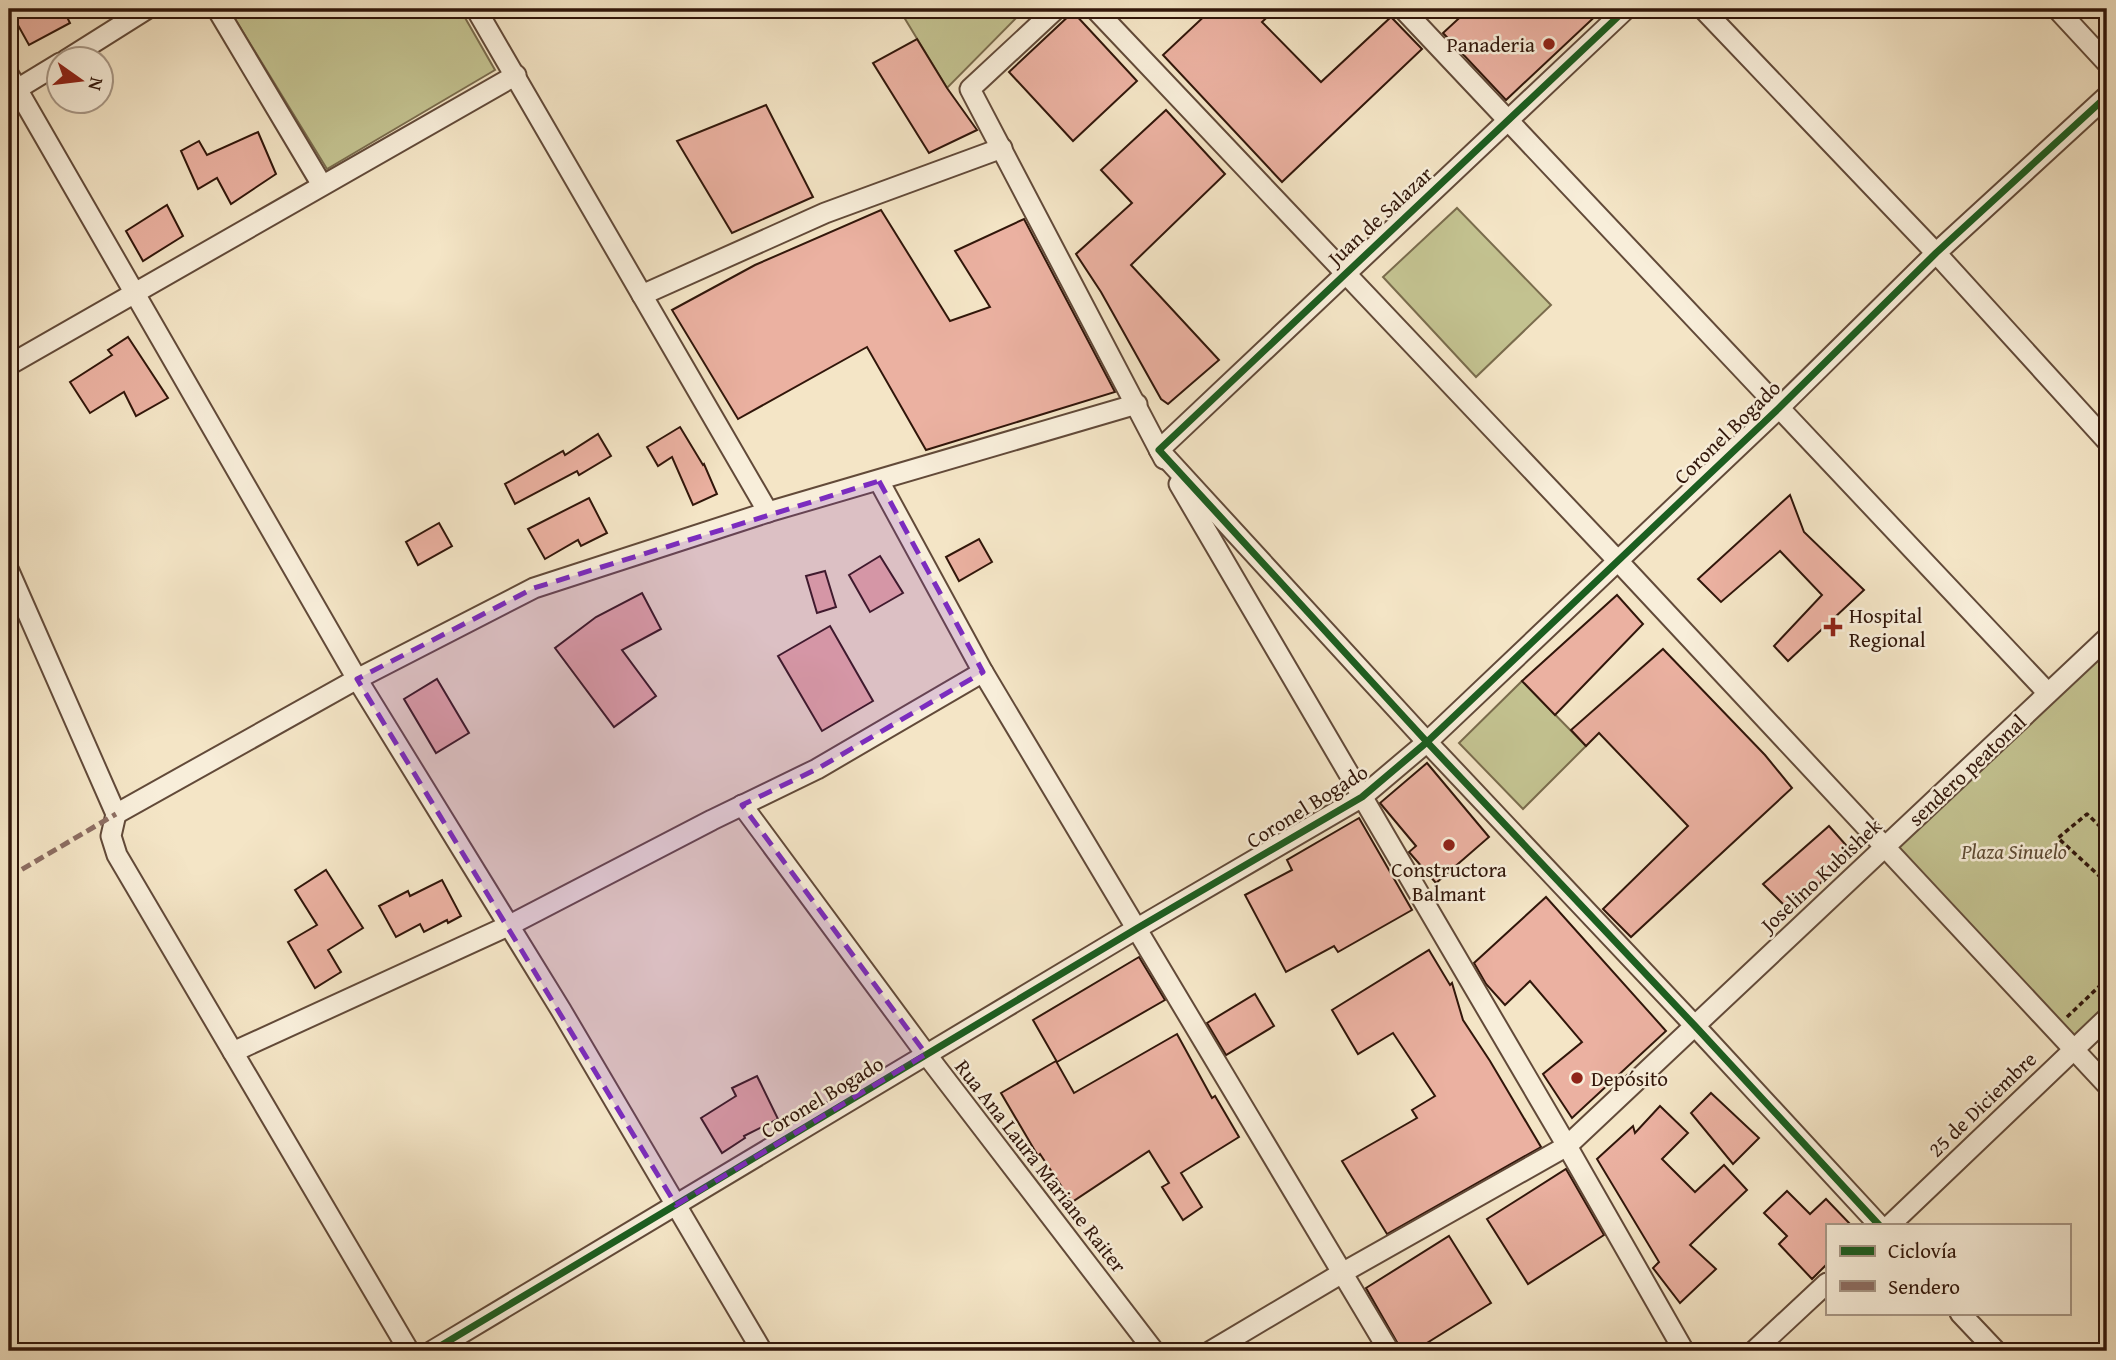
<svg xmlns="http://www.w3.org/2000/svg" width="2116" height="1360" viewBox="0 0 2116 1360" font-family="'Gentium Book Plus',serif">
  <rect width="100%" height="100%" fill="#f4e5c6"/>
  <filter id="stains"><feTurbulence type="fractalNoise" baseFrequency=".00286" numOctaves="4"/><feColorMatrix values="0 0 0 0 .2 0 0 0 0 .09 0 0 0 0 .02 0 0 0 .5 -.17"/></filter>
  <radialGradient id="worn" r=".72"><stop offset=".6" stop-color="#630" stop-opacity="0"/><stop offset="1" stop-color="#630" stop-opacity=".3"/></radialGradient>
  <g fill="#c3c290" stroke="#7a6c4d" stroke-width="2">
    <polygon points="229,9 460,9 495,70 327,169"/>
    <polygon points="899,9 1025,9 947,88"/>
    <polygon points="1457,208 1551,305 1476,377 1383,277"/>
    <polygon points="2107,638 2107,1018 2073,1049 1885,847"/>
    <polygon points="1522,681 1586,746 1523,809 1459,743"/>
  </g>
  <g fill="#ebb1a1" stroke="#31160a" stroke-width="2">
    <polygon points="9,9 63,9 70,23 29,45"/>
    <polygon points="1212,9 1276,9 1262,22 1321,82 1391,17 1422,49 1282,182 1163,55"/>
    <polygon points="1469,9 1603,9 1506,100 1443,33"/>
    <polygon points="1073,12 1137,81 1073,141 1009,72"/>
    <polygon points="917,39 947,88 977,130 929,153 873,63"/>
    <polygon points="766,105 813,197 732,233 677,141"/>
    <polygon points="1166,110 1225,174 1131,265 1219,360 1168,404 1161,399 1101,292 1076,254 1132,203 1101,170"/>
    <polygon points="258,132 276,174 231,204 217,178 198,189 181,151 199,141 207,155"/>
    <polygon points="167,205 183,236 143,261 126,231"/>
    <polygon points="881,210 950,321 990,307 955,251 1024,219 1115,392 926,450 867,347 738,419 672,310 755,265"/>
    <polygon points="128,337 168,398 136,416 124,392 90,413 70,382 112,355 108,350"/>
    <polygon points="680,427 703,465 704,464 717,494 693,505 672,457 658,466 647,447"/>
    <polygon points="598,434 611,456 579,475 577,471 515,504 505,484 563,451 565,455"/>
    <polygon points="1790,495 1804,532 1864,590 1788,661 1774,646 1822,595 1780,551 1721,602 1698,579"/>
    <polygon points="589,498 607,533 581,546 578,540 545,559 528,529"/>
    <polygon points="439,523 452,546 418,565 406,542"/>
    <polygon points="979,539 992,562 959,581 946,557"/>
    <polygon points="880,556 903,593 870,612 849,575"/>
    <polygon points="825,571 836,607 817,613 806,576"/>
    <polygon points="642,593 661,629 622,650 656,696 614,727 555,648 596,617"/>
    <polygon points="1617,595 1643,624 1555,715 1522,681"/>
    <polygon points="830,626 873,701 822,731 778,656"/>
    <polygon points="1663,649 1765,755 1792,788 1631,937 1603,909 1688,826 1599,733 1586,746 1571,730"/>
    <polygon points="437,679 469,733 436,753 404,699"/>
    <polygon points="1427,763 1489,837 1436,883 1409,852 1416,846 1380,803"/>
    <polygon points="1359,818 1412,910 1338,952 1334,946 1286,972 1245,895 1292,870 1287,860"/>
    <polygon points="1829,826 1853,853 1790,911 1763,884"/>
    <polygon points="326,870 363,928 328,950 341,972 315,988 288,942 317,925 295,890"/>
    <polygon points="442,880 461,916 448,923 447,920 424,932 420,924 396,937 379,906 408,891 410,896"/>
    <polygon points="1546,897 1666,1031 1572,1118 1543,1074 1582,1042 1530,981 1505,1005 1486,984 1474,963"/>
    <polygon points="1429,950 1450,985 1452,983 1463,1020 1490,1061 1541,1147 1387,1234 1342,1161 1417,1118 1412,1110 1435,1096 1393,1033 1358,1054 1332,1010"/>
    <polygon points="1139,957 1165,1000 1057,1062 1033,1020"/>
    <polygon points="1255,994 1274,1026 1226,1055 1207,1023"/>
    <polygon points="1177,1034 1212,1098 1215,1096 1239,1137 1181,1173 1202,1207 1183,1220 1162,1187 1169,1183 1149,1151 1072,1202 1040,1154 1038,1156 1001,1093 1056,1061 1074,1093"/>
    <polygon points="757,1076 778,1119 744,1136 745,1138 722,1153 701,1118 736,1096 732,1088"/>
    <polygon points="1711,1093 1759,1138 1733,1164 1691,1113"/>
    <polygon points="1660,1106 1688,1133 1662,1159 1695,1192 1724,1165 1747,1190 1690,1245 1716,1269 1680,1303 1653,1268 1659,1262 1597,1159 1633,1126 1635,1133"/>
    <polygon points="1566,1169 1604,1235 1528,1284 1487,1219"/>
    <polygon points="1787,1191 1810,1214 1826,1199 1851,1225 1827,1225 1827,1264 1812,1279 1779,1244 1787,1236 1764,1213"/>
    <polygon points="1449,1236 1491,1303 1414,1351 1402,1351 1366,1288"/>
  </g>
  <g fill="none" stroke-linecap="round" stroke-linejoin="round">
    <g stroke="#624a39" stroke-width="23">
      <g id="minor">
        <polyline points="217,9 322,185"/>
        <polyline points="476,9 768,512"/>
        <polyline points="1056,9 970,89 1164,459"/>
        <polyline points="1095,9 1618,561 2107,1085"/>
        <polyline points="1403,9 2048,693"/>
        <polyline points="1626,9 1159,450 1427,742 1695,1026 1879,1225"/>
        <polyline points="1703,9 1936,253 2107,441"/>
        <polyline points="2057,9 2107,63"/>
        <polyline points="66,60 147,9"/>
        <polyline points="9,75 357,679 561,1010 762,1351"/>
        <polyline points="9,94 60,63"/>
        <polyline points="642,295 825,213 1002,148"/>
        <polyline points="9,365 516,75"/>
        <polyline points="879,481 983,672 1389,1351"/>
        <polyline points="1179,484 1567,1146 1684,1351"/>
        <polyline points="9,571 116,814 111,836 117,855 409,1351"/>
        <polyline points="742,805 926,1054 1154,1351"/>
        <polyline points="116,814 357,679 534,588 768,512 1137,404"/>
        <polyline points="233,1052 508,926 712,820 817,769 983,672"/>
        <polyline points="1890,1225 2107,1018"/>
        <polyline points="1960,1313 1996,1351"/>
        <polyline points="432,1351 1136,929 1362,797 1427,742 1779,408 1936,253 2107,96"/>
        <polyline points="1211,1351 1342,1273 1567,1146 2107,638"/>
        <polyline points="1754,1351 1827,1283"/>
      </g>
    </g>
    <g stroke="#31160a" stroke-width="3.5" stroke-dasharray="5 3.5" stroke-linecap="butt">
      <polyline points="2107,833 2087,814 2058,838 2107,883"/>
      <polyline points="2067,1017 2107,979"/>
    </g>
    <use href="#minor" stroke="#f8eeda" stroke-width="19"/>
    <polyline stroke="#8d6e63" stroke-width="5" stroke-dasharray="10 5" stroke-linecap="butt" points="9,877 116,814"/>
    <g stroke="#f8eeda" stroke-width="11">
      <g id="cycleway">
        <polyline points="1626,9 1159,450 1427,742 1695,1026 1879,1225"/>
        <polyline points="432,1351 1136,929 1362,797 1427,742 1779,408 1936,253 2107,96"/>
      </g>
    </g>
    <use href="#cycleway" stroke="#1b5e20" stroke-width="7"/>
  </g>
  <path fill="#7b2cbf" fill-opacity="0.2" stroke="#7b2cbf" stroke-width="5" stroke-dasharray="14 9" stroke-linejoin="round" d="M879,481L983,672L817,769L742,805L926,1054L676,1205L357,679L534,588Z"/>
  <g fill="#8f2418" stroke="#f8eeda" stroke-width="2.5">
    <circle cx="1549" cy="44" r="7"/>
    <path d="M1829.5 616.5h7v7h7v7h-7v7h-7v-7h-7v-7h7z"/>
    <circle cx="1449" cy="845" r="7"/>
    <circle cx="1577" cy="1078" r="7"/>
  </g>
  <g text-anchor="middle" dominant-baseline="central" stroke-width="5" stroke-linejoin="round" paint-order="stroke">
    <g font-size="21" fill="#31160a" stroke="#f8eeda" text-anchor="start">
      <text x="1535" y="44" text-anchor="end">Panaderia</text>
      <text x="1849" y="615">Hospital<tspan x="1849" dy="24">Regional</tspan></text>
      <text x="1449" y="869" text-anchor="middle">Constructora<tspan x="1449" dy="24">Balmant</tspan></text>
      <text x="1591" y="1078">Depósito</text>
    </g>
    <g font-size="21" fill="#31160a" stroke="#f8eeda">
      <text transform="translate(1380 216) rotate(-43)">Juan de Salazar</text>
      <text transform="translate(1727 432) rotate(-44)">Coronel Bogado</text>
      <text transform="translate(1967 770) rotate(-43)">sendero peatonal</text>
      <text transform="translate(1307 806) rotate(-32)">Coronel Bogado</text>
      <text transform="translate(1821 875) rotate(-43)">Joselino Kubishek</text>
      <text transform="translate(822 1097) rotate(-31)">Coronel Bogado</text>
      <text transform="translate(1982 1104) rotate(-44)">25 de Diciembre</text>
      <text transform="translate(1041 1166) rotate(52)">Rua Ana Laura Mariane Raiter</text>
    </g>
    <g font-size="21" font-style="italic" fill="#5d4a32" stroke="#f8eeda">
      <text x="2014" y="851">Plaza Sinuelo</text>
    </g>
  </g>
  <rect width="2116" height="1360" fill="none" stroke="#f4e5c6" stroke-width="35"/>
  <rect x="10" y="10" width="2095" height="1339" fill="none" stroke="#31160a" stroke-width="3.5"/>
  <rect x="18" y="18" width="2081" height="1325" fill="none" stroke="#31160a" stroke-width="2"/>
  <rect x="1826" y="1224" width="245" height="91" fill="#f8eeda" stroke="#a89887" stroke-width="2"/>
  <rect x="1840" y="1246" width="35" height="10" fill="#1b5e20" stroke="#a89887" stroke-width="2"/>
  <text x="1888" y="1258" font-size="21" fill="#31160a">Ciclovía</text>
  <rect x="1840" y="1281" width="35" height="10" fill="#8d6e63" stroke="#a89887" stroke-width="2"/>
  <text x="1888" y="1294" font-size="21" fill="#31160a">Sendero</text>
  <g transform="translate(80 80) rotate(104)"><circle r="33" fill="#f8eeda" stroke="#a89887" stroke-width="2"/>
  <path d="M0-5L12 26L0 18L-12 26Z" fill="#8f2418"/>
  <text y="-10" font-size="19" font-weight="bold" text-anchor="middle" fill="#31160a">N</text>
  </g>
  <rect width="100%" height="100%" filter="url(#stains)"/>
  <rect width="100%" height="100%" fill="url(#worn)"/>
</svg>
